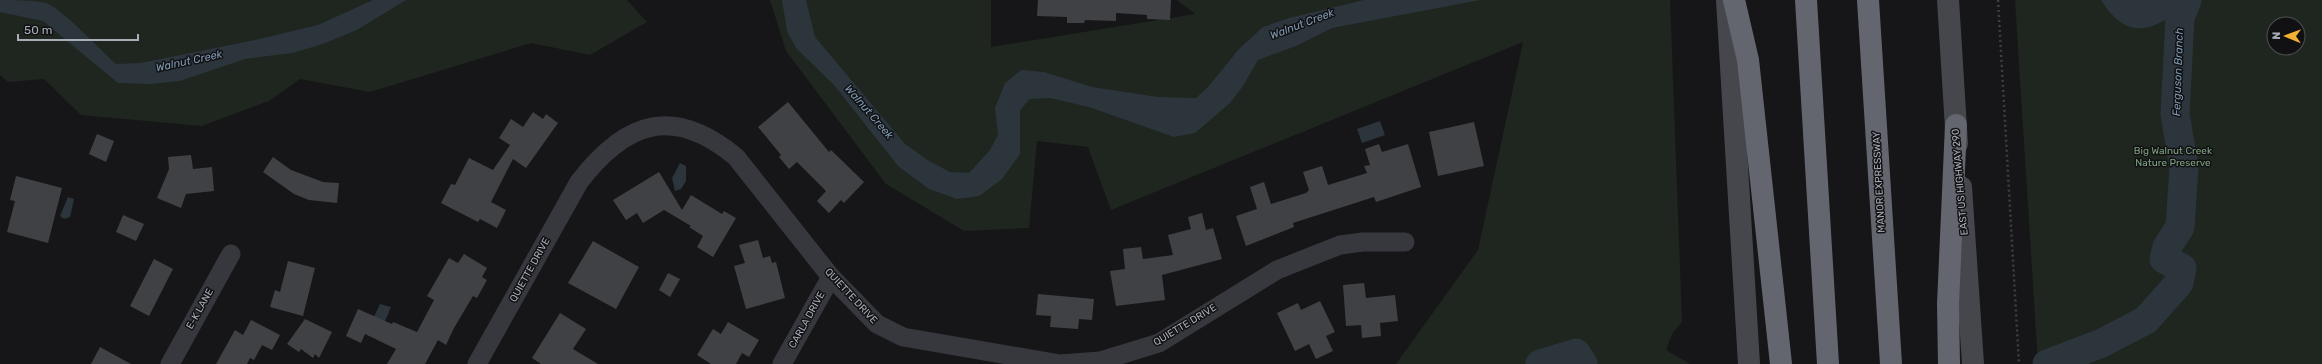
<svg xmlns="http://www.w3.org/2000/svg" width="2322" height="364" viewBox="0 0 2322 364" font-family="Rubik,sans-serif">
  <rect width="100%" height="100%" fill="#161618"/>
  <g fill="#1e261f" fill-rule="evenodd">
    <polygon points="0,0 627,0 647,22 590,55 531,43 370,92 300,79 269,101 202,126 81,115 44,79 8,82 0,75"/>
    <polygon points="770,0 991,0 991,47 1195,14 1177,0 1670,0 1682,322 1672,334 1666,350 1690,364 1396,364 1478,250 1523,42 1111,210 1088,147 1037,141 1029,228 964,231 886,184 786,51"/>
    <path d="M2015,0H2322V364H2038ZM2274,24H2298V48H2274Z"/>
  </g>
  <g fill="#2c353c">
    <path d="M0,0C14,0 33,0 46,3C65,11 99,49 116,64L141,63L255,40L318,25L373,0H406L357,30L320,45L292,53L245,59L180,81L149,84L118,83L43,21L0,12Z"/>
    <polygon points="782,0 806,0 815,37 905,144 929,161 950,172 969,173 990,150 998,135 995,108 1005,83 1021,70 1044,72 1092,87 1158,97 1196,98 1208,87 1239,49 1263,27 1289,18 1364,0 1480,0 1332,28 1296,46 1258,60 1243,86 1230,103 1195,133 1174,137 1089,107 1050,98 1030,99 1020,110 1020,154 1002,179 979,196 957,199 929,189 898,166 834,85 796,48 787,31"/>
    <path d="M2101,0H2190C2158,30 2129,45 2101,0Z"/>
    <polygon points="1380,121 1385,135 1362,143 1357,129"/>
    <polygon points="680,163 686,166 686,181 681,189 675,191 672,178"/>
    <polygon points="68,197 74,199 70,217 64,219 60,216"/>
    <polygon points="380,304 391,307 381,331 370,325"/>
  </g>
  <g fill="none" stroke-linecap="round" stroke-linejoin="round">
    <g stroke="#2c353c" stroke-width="29">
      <polyline points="1540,364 1576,353 1583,364"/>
      <polyline points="2047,364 2102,343 2146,320 2179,283 2182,268 2164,259 2167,247 2180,227 2184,168 2175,114 2180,18 2187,0"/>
    </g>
  </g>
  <g fill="#404145">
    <polygon points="1038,0 1171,0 1170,20 1147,19 1147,15 1116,13 1116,21 1085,20 1084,23 1067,23 1067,17 1037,16"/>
    <polygon points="788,102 829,152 831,150 864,182 844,203 841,200 829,213 817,201 826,191 797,162 789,169 779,157 781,155 758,127"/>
    <polygon points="533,112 543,119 546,114 558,123 526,168 513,159 491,202 506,210 497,228 480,219 478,222 441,203 451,184 455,185 469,158 493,170 510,145 499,138 511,119 523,127"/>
    <polygon points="1474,122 1484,166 1438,176 1429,132"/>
    <polygon points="97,134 114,141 106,162 89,154"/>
    <polygon points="1379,144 1382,152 1408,144 1421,187 1376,202 1374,197 1293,223 1294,227 1246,246 1236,216 1257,209 1250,187 1264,182 1271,204 1306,193 1309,190 1303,172 1322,166 1328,185 1367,173 1364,166 1370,165 1365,149"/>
    <polygon points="191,155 193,169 212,167 214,191 186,194 181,208 157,198 169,169 168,157"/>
    <polygon points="273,157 291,170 323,182 339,183 337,203 309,200 294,194 263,172"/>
    <polygon points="659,172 682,210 691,195 722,214 724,211 736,218 713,257 697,247 703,236 689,227 691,226 664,210 643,223 637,213 626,220 613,200"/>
    <polygon points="16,176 62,188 48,243 7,232 15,201 10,200"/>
    <polygon points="1202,213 1206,230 1213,228 1222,259 1162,275 1165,300 1116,306 1110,271 1125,269 1123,249 1141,247 1143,259 1173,255 1168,235 1191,229 1188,217"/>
    <polygon points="123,215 144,224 136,241 116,232"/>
    <polygon points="758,240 763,258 770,256 772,263 776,262 785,298 746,309 734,266 745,263 739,245"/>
    <polygon points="593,241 639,267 616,309 568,283"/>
    <polygon points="464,254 487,268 482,277 487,280 477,298 473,296 454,328 446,345 438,340 425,364 387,364 396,349 365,334 361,343 346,336 358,309 392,324 393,322 417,332 434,300 427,296 449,258 458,263"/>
    <polygon points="154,259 173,269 149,316 130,306"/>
    <polygon points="288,261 315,268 303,316 270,307 275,290 280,292"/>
    <polygon points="668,273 680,279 670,297 659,290"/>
    <polygon points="1364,283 1366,298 1395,295 1398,321 1380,323 1381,336 1362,338 1361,325 1346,326 1343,285"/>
    <polygon points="1038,294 1094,299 1092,320 1079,319 1078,329 1050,327 1051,316 1036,315"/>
    <polygon points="1320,301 1335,332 1326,336 1333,351 1316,359 1309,344 1295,351 1277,313 1298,303 1301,310"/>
    <polygon points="560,313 586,329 573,349 598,364 541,364 532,358"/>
    <polygon points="305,319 332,332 319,358 315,354 313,358 301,349 299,352 287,344"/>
    <polygon points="251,320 280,335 272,350 262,345 254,360 250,358 247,364 216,364 235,330 243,335"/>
    <polygon points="728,322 759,340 749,357 742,353 736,364 711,364 697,355 713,329 721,334"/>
    <polygon points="100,347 131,364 91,364"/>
  </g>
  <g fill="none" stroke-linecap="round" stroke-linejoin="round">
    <polyline stroke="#3d3f44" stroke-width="2.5" stroke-dasharray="2 3" stroke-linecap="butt" points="1998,0 2019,364"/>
    <g stroke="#37383d" stroke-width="19">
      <polyline points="170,364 231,254"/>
      <path d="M477,364L579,182C626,121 673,105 736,157L831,277L877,324L903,337L1060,364L1100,361L1159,343L1277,270L1340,245L1363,242H1405"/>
      <polyline points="782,364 831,277"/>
    </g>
    <g stroke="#45474d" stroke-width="22">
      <polyline points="1727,0 1749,364"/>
      <polyline points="1948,0 1957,144"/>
      <polyline points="1961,187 1973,364"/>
    </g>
    <g stroke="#63666e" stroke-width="22">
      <polyline points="1734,0 1748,60 1781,364"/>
      <polyline points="1806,0 1828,364"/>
      <polyline points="1868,0 1891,364"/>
      <polyline points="1949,364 1948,304 1956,125"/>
    </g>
  </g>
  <g text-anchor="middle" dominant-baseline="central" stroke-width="3" stroke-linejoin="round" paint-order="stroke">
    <g font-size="10" fill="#7fa381" stroke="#111113">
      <text x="2173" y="151">Big Walnut Creek<tspan x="2173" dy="12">Nature Preserve</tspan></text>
    </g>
    <g font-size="10" fill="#a8adb8" stroke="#111113">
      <text transform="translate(1879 182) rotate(-93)">MANOR EXPRESSWAY</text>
      <text transform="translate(1960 182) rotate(-95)">EAST US HIGHWAY 290</text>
      <text transform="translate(530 270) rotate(-61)">QUIETTE DRIVE</text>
      <text transform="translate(851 296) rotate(47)">QUIETTE DRIVE</text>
      <text transform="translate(200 309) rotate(-61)">E-K LANE</text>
      <text transform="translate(807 320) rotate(-61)">CARLA DRIVE</text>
      <text transform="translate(1185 325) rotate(-31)">QUIETTE DRIVE</text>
    </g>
    <g font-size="11" font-style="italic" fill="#7f9bb3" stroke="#111113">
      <text transform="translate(1302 24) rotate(-21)">Walnut Creek</text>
      <text transform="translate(189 61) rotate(-12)">Walnut Creek</text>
      <text transform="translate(2178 72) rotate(-88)">Ferguson Branch</text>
      <text transform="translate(869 112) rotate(49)">Walnut Creek</text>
    </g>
  </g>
  <g transform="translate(2286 36) rotate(271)"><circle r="19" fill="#111113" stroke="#4d4f55"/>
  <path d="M0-3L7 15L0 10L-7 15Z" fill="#f2b134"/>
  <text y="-6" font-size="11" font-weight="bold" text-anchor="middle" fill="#a8adb8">N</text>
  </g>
  <path d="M18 34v6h120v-6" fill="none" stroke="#a8adb8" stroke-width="2"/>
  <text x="24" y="34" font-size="12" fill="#a8adb8" stroke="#111113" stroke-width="3" paint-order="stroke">50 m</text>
</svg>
